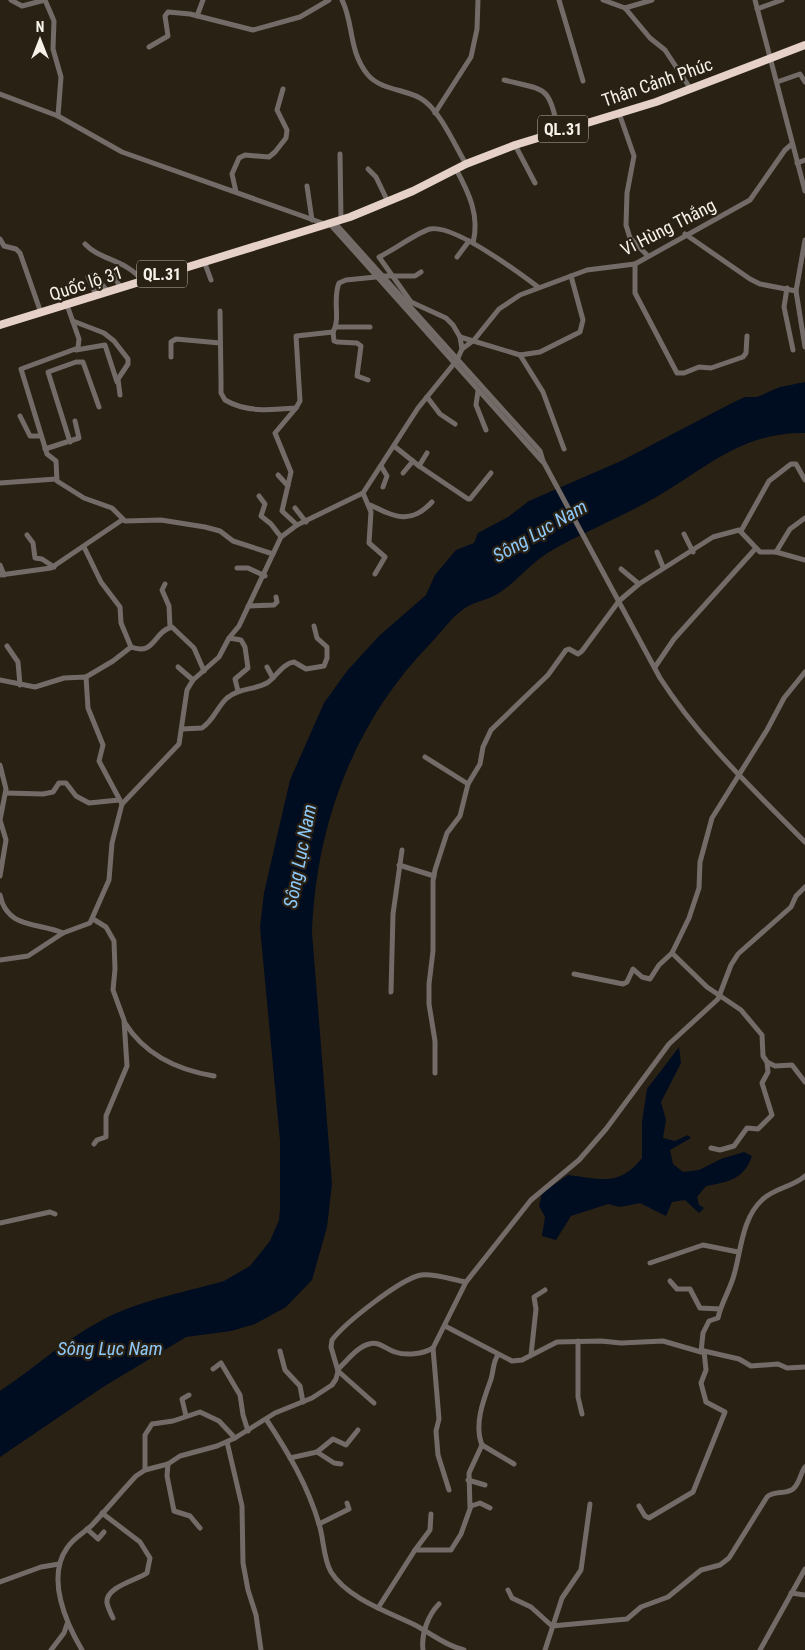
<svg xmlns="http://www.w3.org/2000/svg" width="805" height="1650" viewBox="0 0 805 1650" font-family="'Roboto Condensed',sans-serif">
  <rect width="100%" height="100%" fill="#292114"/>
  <g fill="#000c20">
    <path d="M805,382V433C743,432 708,466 658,496C622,517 582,532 546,554C529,565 516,582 499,593C489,600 475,601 465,608C452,616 441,633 430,644C354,722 316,824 312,933L332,1184L327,1227L312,1280L286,1307L255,1324L231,1331L186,1337L103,1387L0,1457V1391C32,1370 62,1342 97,1323C135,1301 182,1293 224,1281L250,1266L270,1241L279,1220L280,1208V1140L260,927L264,893L290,780L324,703L347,671L379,636L426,595L435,575L456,550L474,543L478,533L508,517L529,501L621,461L734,402L745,397H757L780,387Z"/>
    <path d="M679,1047L681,1063L661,1102L666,1120L663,1138L675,1141L688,1135L691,1138L670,1150L673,1164L683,1172L699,1170L721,1159L744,1152L752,1156C744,1179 729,1182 706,1186L697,1197L699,1205L704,1208L699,1213L685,1200L672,1202L666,1216L640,1203L620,1207L608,1204L571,1216L556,1240L542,1236L545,1217L539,1206L542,1193L568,1175C601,1179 619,1187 642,1158V1122L647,1089Z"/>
  </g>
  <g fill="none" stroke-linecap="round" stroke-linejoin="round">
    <g stroke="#736b67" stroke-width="5">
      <polyline points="11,0 22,6 45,0"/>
      <polyline points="45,0 54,21 53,49 61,77 58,116"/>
      <path d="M342,0C354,23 348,51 368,75C381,90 404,89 420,98C439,108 455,146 466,164"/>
      <polyline points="559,0 583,81"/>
      <polyline points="603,0 625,8 650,38 665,50 690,88"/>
      <polyline points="755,0 805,191"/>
      <polyline points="625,8 652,0"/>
      <polyline points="757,9 782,0"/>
      <polyline points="197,16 203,0"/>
      <polyline points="149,47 168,36 165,16 168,12 190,14 253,30 300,17 329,0"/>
      <path d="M504,80C549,91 547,85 559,131"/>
      <polyline points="777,82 800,74 805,82"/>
      <polyline points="0,94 58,116 122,152 325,224"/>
      <polyline points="435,113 471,57 477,29 478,0"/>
      <polyline points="619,113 634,156 627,193 626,225 630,238 648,256"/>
      <polyline points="515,145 535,183"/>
      <polyline points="340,154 341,219"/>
      <polyline points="797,163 805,160"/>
      <polyline points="368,169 376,177 388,202"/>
      <path d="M456,169C469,193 480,216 473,243"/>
      <polyline points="307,186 312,220"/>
      <polyline points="236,192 232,174 239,158 245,155 269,157 275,152 286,138 287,130 277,110 283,89"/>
      <path d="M334,222L540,451L543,461L660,678C700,740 754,790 805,842"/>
      <polyline points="329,223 542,461"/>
      <polyline points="685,234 750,279 760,284 796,291"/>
      <polyline points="0,239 4,246 16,249 20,253 41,313"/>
      <polyline points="805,240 796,291 805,347"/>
      <path d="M85,244C101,261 124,258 143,281"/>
      <polyline points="457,257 469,241"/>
      <polyline points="204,261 211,280"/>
      <polyline points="635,264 635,293 677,373 684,373 699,367 711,368 743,357 746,353 747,336"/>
      <polyline points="111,272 121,288"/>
      <polyline points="94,274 108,292"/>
      <polyline points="382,276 415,276 421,272"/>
      <polyline points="88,277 96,295"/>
      <polyline points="787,288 784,307 793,350"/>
      <polyline points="67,305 79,339 78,348 21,369 47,454 56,461 57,481 84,498 112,508 125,521 161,520 205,527 220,531 233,541 273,554"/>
      <path d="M220,311L221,381V393L225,400C247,413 272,410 296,408L300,401L296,336L333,332C341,319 332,299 339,283L346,280L376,277"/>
      <polyline points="73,321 104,333 114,341 128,359 128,364 118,379 120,395"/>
      <polyline points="336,327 370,327"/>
      <polyline points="333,332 334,341 337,342 357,343 361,346 357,376 368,380"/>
      <polyline points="460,337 520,355 540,352 580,332 583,320 571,276"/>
      <polyline points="462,349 474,340 499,309 520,295 587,270 635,264 750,200 785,150 792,144"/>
      <polyline points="76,350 105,345 117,382"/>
      <polyline points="520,355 543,392 564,449"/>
      <polyline points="171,357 171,342 176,339 220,343"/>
      <polyline points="478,391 476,405 486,430"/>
      <polyline points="427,397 440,414 455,424"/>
      <polyline points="296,408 275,433 291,472 282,511 297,525"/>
      <polyline points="20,416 30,436 41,436"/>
      <polyline points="70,442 48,372 76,362 83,362 99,407"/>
      <polyline points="394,446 419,466 468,499 470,499 491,473"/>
      <polyline points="45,449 79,438 75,421"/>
      <polyline points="381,466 387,476 383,487"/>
      <polyline points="419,466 427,453"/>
      <polyline points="403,473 413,461"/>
      <polyline points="278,475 288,486"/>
      <polyline points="0,483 56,479"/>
      <polyline points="363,493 371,512 369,543 385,557 375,574"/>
      <polyline points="259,496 265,504 261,516 271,524 281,537"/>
      <path d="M370,505C395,517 411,525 432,502"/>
      <polyline points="295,508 306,522"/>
      <polyline points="741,531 769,481 791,464 796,464 805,480"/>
      <polyline points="684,534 693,552"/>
      <polyline points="27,535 33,543 35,558 42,559 54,567"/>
      <polyline points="84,547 101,582 120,607 121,623 131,647"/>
      <polyline points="657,552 663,567"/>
      <polyline points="776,552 790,529 805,518"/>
      <polyline points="0,565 4,575"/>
      <polyline points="237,568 248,568 265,576"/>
      <polyline points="621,569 639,584"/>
      <polyline points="0,575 51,568 122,520"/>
      <polyline points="165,584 162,590 169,606 170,627"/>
      <polyline points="248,606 274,605 277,602 276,597"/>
      <polyline points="229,638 241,640 245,647 248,668 235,679 238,691"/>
      <polyline points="7,646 18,662 20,685"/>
      <polyline points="178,667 193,680"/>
      <polyline points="267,667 273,678"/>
      <polyline points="655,667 674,639 756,548"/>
      <path d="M86,677L113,661L131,647C155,656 153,632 172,627L194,648L204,671"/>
      <polyline points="0,680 35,687 64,678 86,677 88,708 103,745 99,761 122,804"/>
      <path d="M182,729L202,728C214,720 217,707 227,698C239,688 254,690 267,683C276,677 283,663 294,662L306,669L324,666L327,658V647L317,638L314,626"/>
      <polyline points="425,757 468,784"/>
      <polyline points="0,765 6,789 0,820 6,840 0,876"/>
      <polyline points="6,793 43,794 53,792 59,783 66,783 76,796 89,803 119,800"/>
      <polyline points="399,865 434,876"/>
      <path d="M0,895C7,929 37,922 63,933"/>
      <polyline points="93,919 106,927 114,941 115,969 113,990 124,1020 127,1066 106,1116 106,1137 97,1140 94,1144"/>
      <polyline points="672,953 707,987 741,1010 762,1035 763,1056 767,1062 775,1066 792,1065 805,1082"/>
      <path d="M0,960L28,956L63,933L90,923L109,880L112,843L122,804L179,744L187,690L193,680L219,657L229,638L239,626L281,537L297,525L363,493L418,408L457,360L462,349L460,337L453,325L446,318L411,302L379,257C392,251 418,232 430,229C454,224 518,272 538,287"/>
      <polyline points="574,974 623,984 627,982 633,969 642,977 650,979 659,965 672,953 689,918 699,888 700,862 712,818 767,730 784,698 805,672"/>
      <polyline points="391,992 393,914 402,850"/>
      <path d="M125,1023C145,1055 178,1070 214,1076"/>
      <polyline points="435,1073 435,1041 429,1004 429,984 433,951 433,881 435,870 447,833 460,816 468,784 480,764 483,747 491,730 548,675 566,650 569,649 578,654 582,651 619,601 639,584 713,537 739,530 760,552 776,552 805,560"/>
      <polyline points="711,1148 720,1150 734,1146 747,1128 758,1129 772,1115 762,1083 768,1072 767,1062"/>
      <polyline points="0,1223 50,1212 55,1214"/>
      <polyline points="650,1263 703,1245 738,1252"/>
      <polyline points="670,1281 677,1289 690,1289 700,1308 720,1309"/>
      <polyline points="445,1326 512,1361 522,1360 557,1342 601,1341 621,1343 663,1341 701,1352 704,1351 739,1359 751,1366 778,1364 787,1368 805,1367"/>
      <polyline points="578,1341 578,1397 582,1414"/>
      <polyline points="433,1348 439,1419 436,1431 438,1455 449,1490"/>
      <polyline points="280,1351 285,1370 300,1386 303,1402"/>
      <path d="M701,1352L703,1333L709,1321L718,1318C721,1303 730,1290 734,1275C741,1251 742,1218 762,1200C774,1188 793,1187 805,1176"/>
      <path d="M498,1355C492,1363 494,1373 490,1382C483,1401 474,1425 482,1445L514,1464"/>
      <polyline points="531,1355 536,1309 534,1297 545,1290"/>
      <polyline points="213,1369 221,1363 240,1395 243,1415 248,1431"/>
      <path d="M338,1369C347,1361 357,1347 369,1344C380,1341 385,1349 395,1352C406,1356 423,1354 433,1348L466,1282"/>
      <polyline points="338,1371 374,1403"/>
      <polyline points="186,1416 182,1399 189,1395"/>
      <path d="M266,1419C288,1452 308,1486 319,1524C324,1539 323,1558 331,1572C347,1598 388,1612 413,1624C431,1633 444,1645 464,1650"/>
      <polyline points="227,1442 242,1506 243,1563 248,1590 256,1615 261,1650"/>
      <polyline points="317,1452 334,1463 341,1464"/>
      <polyline points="290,1458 317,1452 333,1439 346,1445 358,1430"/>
      <polyline points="168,1464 167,1476 174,1511 190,1516 200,1528"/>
      <polyline points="145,1470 145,1435 152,1424 173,1421 200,1412 219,1421 235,1438"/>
      <polyline points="468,1480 485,1485"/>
      <polyline points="639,1506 645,1516 649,1518 693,1492 725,1412 706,1402 701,1383 706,1370 704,1351"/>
      <polyline points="470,1507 469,1473 482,1445"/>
      <path d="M102,1513L140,1542L150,1558L147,1573C137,1580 105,1587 107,1603C108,1608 111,1614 113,1618"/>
      <polyline points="319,1524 349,1509 347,1503"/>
      <polyline points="87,1529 98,1539 104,1532"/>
      <polyline points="415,1550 430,1530 431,1514"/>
      <polyline points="0,1582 41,1567 59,1564"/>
      <path d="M508,1590L512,1598L531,1607L552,1626L627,1619L641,1607L668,1597L701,1570L720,1565L729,1558L767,1497C774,1490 785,1495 793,1489C800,1483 800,1474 805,1467"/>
      <polyline points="791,1593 805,1595"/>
      <polyline points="378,1608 415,1550 451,1550 461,1534 471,1506 480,1503 490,1508"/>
      <polyline points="51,1650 64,1633 67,1624"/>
      <path d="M82,1650C66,1623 46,1578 67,1548C73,1538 84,1533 92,1525C107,1509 121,1492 136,1476L145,1470L168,1464L180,1456L217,1446L235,1438L275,1413L312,1398L332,1385L336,1379L338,1371L331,1347L332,1340C345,1323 400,1279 421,1275C434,1273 453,1280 466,1282L531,1200L579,1160L606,1129L669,1044L718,999L731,965L738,954L791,907L796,896L805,887"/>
      <path d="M423,1650C421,1634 428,1615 439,1604"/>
      <polyline points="545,1650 562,1598 581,1570 590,1504"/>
      <polyline points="760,1650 805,1569"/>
    </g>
    <polyline stroke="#e5d1c8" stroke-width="8" points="0,325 350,217 413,191 466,164 515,145 656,102 805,45"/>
  </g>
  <g text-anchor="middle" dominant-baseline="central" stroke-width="4.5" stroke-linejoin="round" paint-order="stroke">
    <g fill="#292114" stroke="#b8b3a9" stroke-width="1">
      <rect x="538" y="115.5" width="50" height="27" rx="4"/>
      <rect x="137" y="260.5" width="50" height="27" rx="4"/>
    </g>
    <g font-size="16" font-weight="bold" fill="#f6f1e9">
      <text x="563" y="129">QL.31</text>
      <text x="162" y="274">QL.31</text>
    </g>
    <g font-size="18" fill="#f6f1e9" stroke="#292114">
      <text transform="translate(657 82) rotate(-19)">Thân Cảnh Phúc</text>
      <text transform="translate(668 227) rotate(-27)">Vi Hùng Thắng</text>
      <text transform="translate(86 283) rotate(-18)">Quốc lộ 31</text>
    </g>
    <g font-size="19" font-style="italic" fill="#8ec8f9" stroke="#292114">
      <text transform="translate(540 531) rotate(-30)">Sông Lục Nam</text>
      <text transform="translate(300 856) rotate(-79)">Sông Lục Nam</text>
      <text x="110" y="1348">Sông Lục Nam</text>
    </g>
  </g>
  <g transform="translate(40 40)" stroke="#292114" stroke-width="4" paint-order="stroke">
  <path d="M0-4L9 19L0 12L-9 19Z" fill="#f6f1e9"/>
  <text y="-8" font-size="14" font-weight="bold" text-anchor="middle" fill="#f6f1e9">N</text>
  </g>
</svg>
